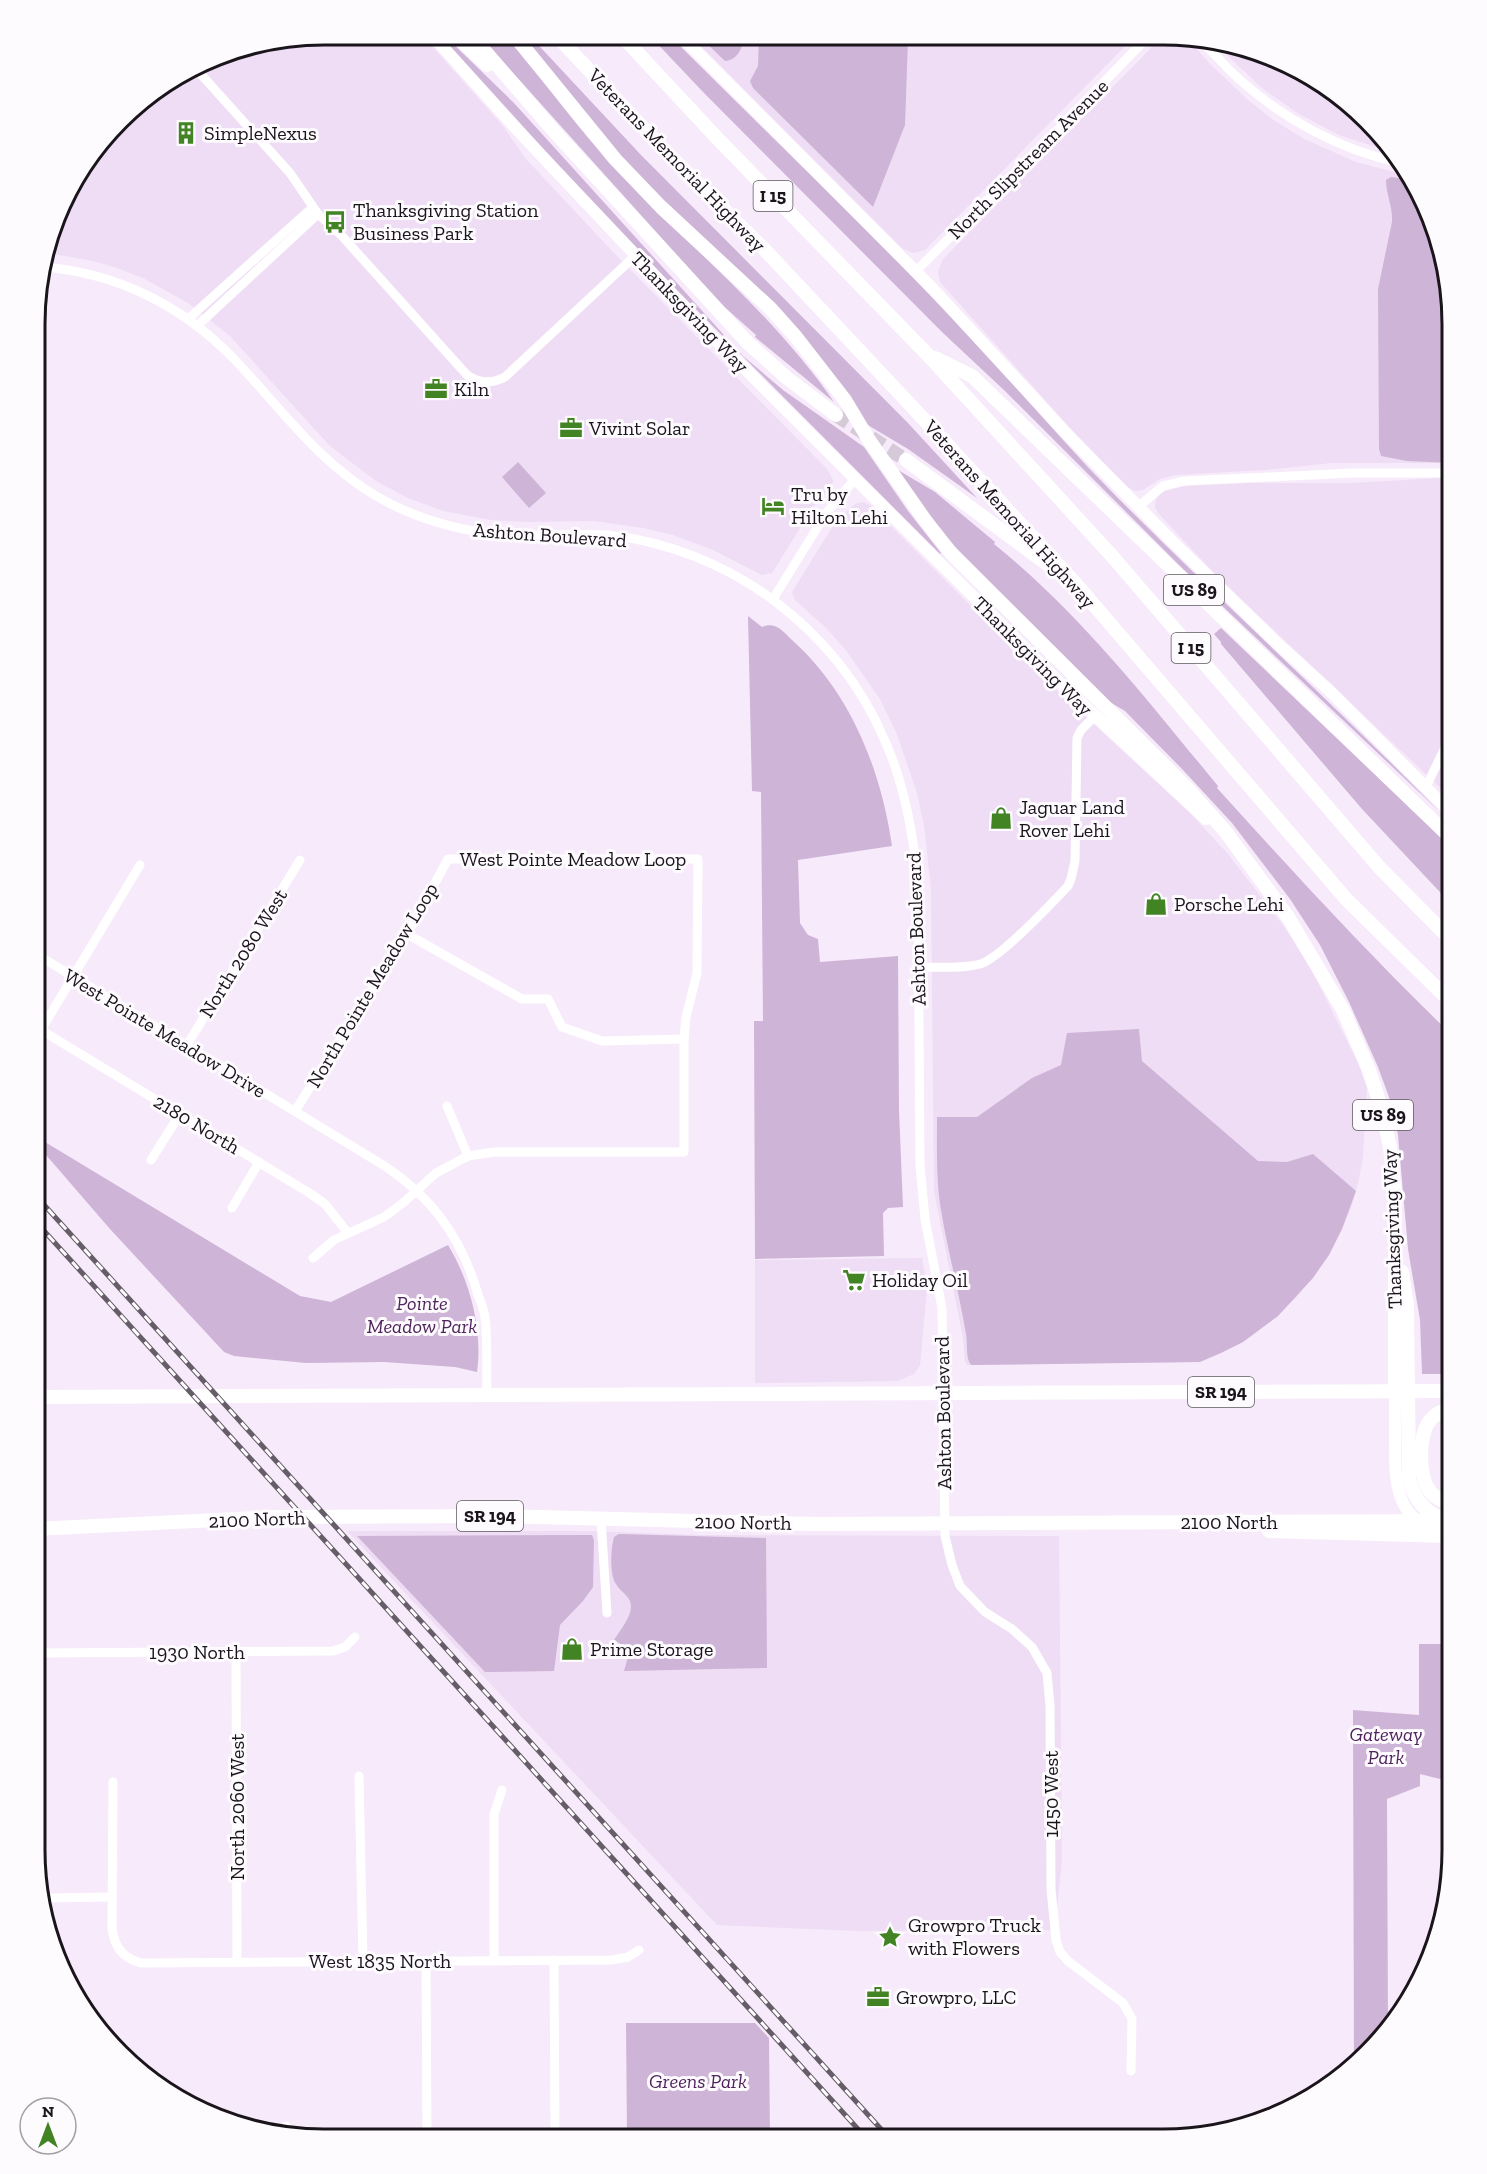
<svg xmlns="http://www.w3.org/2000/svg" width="1487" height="2174" viewBox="0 0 1487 2174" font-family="'Zilla Slab',serif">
  <rect width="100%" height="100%" fill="#f7eafb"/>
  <g fill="#eeddf4">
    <polygon points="324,35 422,35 502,125 526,159 612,251 827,469 833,480 832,485 817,501 772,573 762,575 713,550 670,534 643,528 595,521 527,522 491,520 443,511 408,498 376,481 330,446 230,336 188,303 143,278 117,268 93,261 48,253 73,180 134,106 231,50"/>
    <polygon points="691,36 1134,37 925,250 913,253 902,248"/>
    <polygon points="1162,37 1186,37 1210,64 1248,100 1272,119 1304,139 1356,162 1409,176 1423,196 1452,324 1452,463 1332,463 1265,470 1175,475 1160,479 1143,490 1135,491 1128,487 1088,448 940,282 938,271 943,259"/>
    <polygon points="1215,41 1273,56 1339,94 1381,134 1394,153 1339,135 1299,114 1263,89 1226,54"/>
    <polygon points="1439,478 1452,478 1452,799 1217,576 1158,513 1155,507 1156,499 1162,492 1184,486 1249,483 1354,483"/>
    <polygon points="863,502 870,505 1036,671 1191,814 1228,854 1285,928 1312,971 1358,1063 1367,1088 1363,1156 1359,1179 1352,1205 1342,1229 1329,1255 1296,1298 1258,1331 1243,1342 1200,1362 967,1365 965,1361 963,1338 934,1191 931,889 924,825 917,793 897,734 880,699 845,649 824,626 795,600 792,592 836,521 855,504"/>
    <polygon points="922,1258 927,1289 920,1365 914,1374 897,1381 755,1383 755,1260"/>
    <polygon points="347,1531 587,1531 696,1535 1059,1536 1062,1859 1055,1930 859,1931 717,1925"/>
  </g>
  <g fill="#ceb4d7">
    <polygon points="440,35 444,35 514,103 743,356 783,390 864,447 908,511 941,553 940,554 650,263 651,261 620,233"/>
    <path d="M479,35H509C544,82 579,131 620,173C692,249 774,315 834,402L755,337L756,335L720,303Z"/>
    <polygon points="522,35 529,35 641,155 908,423 977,498 908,449 866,424 703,237 634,173"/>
    <path d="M649,35L670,36C763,129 859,220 949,315C1005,373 1056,435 1113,493C1220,601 1332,702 1439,811L1180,566L1005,391L943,333L704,93Z"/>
    <path d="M699,36H744C743,47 738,60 725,61Z"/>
    <polygon points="759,36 905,36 908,39 905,125 873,207 753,88 750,81 758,66"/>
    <path d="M1391,177L1412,180L1423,196L1452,324V463L1407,461L1381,456L1379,449L1378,289L1392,222C1393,207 1386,194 1386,180Z"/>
    <polygon points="518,462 546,493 529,508 502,477"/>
    <path d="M898,470L935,492L995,542L994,544C1080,613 1148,701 1218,786L1217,788C1293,872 1370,956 1452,1035V1374H1422L1420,1320L1408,1249L1398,1135L1393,1108L1378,1067L1349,1002L1320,945L1290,899L1232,823L1183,770L1125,711L1103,698L957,549L941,531Z"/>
    <path d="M748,616L762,627C775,621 783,631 792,640C851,693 881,770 892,846L798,860L800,923L808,935L818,939L820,962L898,956L899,1110L903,1207L888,1208L883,1213L884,1256L755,1259L754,1021H763L761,792L752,791Z"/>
    <polygon points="1221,628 1452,848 1452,905 1362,809 1221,644 1221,642 1214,634"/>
    <path d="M1139,1029L1142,1061L1258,1161L1287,1162L1313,1154L1356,1191L1342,1229L1329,1255L1313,1278L1278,1316L1243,1342L1221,1353L1200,1362L971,1365C965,1357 968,1344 966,1334C959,1292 948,1252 941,1210C936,1180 937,1148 937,1117H977L1032,1078L1061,1065L1067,1033Z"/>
    <path d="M45,1142L300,1296L331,1302L448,1245C470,1281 483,1330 477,1372L455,1367L384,1362L306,1363L234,1356L224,1352L110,1229L40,1148Z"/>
    <path d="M619,1534L766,1538L767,1668L624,1671L629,1654L624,1646L614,1640C620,1630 631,1618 631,1606C631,1596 620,1592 616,1584C609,1573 611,1549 614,1537Z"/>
    <polygon points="592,1535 594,1540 593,1587 583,1601 560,1625 554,1671 485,1672 357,1536"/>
    <polygon points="1419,1644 1452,1644 1452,1782 1420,1774 1420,1786 1387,1799 1388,2029 1354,2067 1353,1710 1419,1715"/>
    <polygon points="626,2023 755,2023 769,2038 770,2138 627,2138"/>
  </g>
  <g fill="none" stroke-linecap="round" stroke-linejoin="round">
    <polyline stroke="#d6cad9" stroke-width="14" stroke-dasharray="14 7" stroke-linecap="butt" points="836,415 906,460"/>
    <g stroke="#fff" stroke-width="9">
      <path d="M1197,37C1212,50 1224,66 1239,79C1283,119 1342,151 1401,163"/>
      <path d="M197,70L290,173L318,214L342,236L467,375C480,384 492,384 505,377L635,256"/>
      <path d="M44,267C117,273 183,306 234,359C280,407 317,461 376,496C419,521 471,535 521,535C550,536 579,533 608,535C729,548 838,629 885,741C905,786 913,834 918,883L920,1165L925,1219L942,1308L945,1536L952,1565L960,1586L985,1612L1012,1629L1032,1647L1047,1673L1050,1706L1051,1889L1056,1940L1060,1952L1068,1961L1123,2003L1132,2019L1131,2071"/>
      <polyline points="915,272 1045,143 1140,45 1151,37"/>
      <polyline points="188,319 313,207"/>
      <polyline points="197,326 318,214"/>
      <polyline points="1138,507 1163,486 1184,481 1353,473 1452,473"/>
      <polyline points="773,599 827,512 855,479"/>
      <polyline points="1426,787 1452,733"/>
      <polyline points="407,934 522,999 548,999 562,1027 602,1041 684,1039"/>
      <path d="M36,954L383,1165C432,1197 462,1238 478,1295C481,1302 484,1310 485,1317C488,1342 486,1370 487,1395"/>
      <path d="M919,967C938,967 961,969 980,964C999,959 1052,903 1068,886L1071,879L1075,861L1077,738L1081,730L1095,716"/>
      <polyline points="36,1027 311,1194 325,1204 348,1233"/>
      <polyline points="41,1030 140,865"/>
      <polyline points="187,1045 300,860"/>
      <polyline points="447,1106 468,1156"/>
      <polyline points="295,1111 407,934 448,859 698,859 697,973 686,1017 684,1039 684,1152 494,1152 468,1156 436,1173 403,1203 384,1217 334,1240 313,1258"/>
      <polyline points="151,1160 180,1114"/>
      <polyline points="232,1208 259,1162"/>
      <polyline points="601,1519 607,1613"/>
      <polyline points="35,1571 37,1557 37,1529"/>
      <polyline points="236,1651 237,1962"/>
      <polyline points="35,1653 333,1651 345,1647 355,1637"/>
      <polyline points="359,1776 363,1962"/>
      <path d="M113,1782L112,1929C115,1948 123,1958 141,1963L612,1960L628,1957L639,1950"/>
      <polyline points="46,1898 112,1897"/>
      <polyline points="554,1960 555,2138"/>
      <polyline points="426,1961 427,2137"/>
      <polyline points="494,1961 494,1814 502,1790"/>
      <polyline points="281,2136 286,2126"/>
    </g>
    <g stroke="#fff" stroke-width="12">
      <polyline points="432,35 522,135 711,335 1059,682 1206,819"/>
      <polyline points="681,36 933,289 1064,431 1172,541 1280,646 1331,692 1452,814"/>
      <path d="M1395,1392C1395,1410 1395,1429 1395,1447C1395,1490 1398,1520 1445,1535"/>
    </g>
    <g stroke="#fff" stroke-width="14">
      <polyline points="455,35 487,65"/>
      <polyline points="471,35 553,130 748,343 787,378 836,415"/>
      <polyline points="514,35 615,159 661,207 771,309 796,337 845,400 869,440 925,520 951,553 1187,788 1225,831 1288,917 1343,1010 1369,1070 1383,1113 1390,1147 1395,1194 1395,1392"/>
      <polyline points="556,35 662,148 764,249 918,413 1076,584 1347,900 1452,1003"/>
      <polyline points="621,35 717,138 928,355 1112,556 1379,867 1452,941"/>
      <polyline points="935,358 972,376 1452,839"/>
      <polyline points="906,460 1050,566"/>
      <path d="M1402,1272L1407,1304L1409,1479C1414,1499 1426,1514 1446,1520"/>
      <polyline points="35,1397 1452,1391"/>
      <path d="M1452,1503C1425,1499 1421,1477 1421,1453C1422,1431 1427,1413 1452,1408"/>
      <polyline points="35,1529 278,1517 494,1516 816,1524 1452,1521"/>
      <polyline points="1269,1531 1448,1536"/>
    </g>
    <g stroke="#655d67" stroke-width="5">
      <g id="rail">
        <polyline points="36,1196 890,2139"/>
        <polyline points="36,1222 867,2139"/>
      </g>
    </g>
    <use href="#rail" stroke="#fefbff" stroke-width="3" stroke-dasharray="9" stroke-linecap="butt"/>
  </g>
  <defs>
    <g id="building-bare" transform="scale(1.8)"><path d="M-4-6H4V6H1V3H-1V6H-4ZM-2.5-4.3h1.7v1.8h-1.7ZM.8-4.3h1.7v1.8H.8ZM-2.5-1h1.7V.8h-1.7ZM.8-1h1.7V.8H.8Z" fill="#428324" stroke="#fefbff" stroke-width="2.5" paint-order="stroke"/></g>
    <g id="bus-bare" transform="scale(1.8)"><path d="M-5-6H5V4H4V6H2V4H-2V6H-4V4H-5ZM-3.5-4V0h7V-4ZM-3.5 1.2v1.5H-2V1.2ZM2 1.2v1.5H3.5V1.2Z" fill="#428324" stroke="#fefbff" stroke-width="2.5" paint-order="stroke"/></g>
    <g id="office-bare" transform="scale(1.8)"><path d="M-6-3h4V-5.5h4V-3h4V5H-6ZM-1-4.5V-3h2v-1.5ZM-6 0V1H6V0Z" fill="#428324" stroke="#fefbff" stroke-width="2.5" paint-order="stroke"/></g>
    <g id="hotel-bare" transform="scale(1.8)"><path d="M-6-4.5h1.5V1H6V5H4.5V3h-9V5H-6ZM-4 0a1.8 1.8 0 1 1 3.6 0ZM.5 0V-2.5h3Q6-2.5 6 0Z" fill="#428324" stroke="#fefbff" stroke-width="2.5" paint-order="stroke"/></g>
    <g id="shop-bare" transform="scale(1.8)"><path d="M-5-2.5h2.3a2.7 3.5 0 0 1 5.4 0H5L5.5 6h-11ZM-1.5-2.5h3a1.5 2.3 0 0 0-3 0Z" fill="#428324" stroke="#fefbff" stroke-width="2.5" paint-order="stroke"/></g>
    <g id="supermarket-bare" transform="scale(1.8)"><path d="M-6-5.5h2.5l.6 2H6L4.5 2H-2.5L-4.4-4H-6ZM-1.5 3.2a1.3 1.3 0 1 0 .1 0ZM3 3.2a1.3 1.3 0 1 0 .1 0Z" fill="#428324" stroke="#fefbff" stroke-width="2.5" paint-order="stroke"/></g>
    <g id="sight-bare" transform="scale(1.8)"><path d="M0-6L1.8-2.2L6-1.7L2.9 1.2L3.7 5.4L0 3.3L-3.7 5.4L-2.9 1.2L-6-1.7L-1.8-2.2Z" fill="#428324" stroke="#fefbff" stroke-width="2.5" paint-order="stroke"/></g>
  </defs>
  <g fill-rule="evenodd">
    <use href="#building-bare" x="186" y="133"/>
    <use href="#bus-bare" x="335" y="222"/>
    <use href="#office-bare" x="436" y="389"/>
    <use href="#office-bare" x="571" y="428"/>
    <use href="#hotel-bare" x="773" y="506"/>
    <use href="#shop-bare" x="1001" y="818"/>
    <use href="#shop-bare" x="1156" y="904"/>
    <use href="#supermarket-bare" x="854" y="1280"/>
    <use href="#shop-bare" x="572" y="1649"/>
    <use href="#sight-bare" x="890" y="1937"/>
    <use href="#office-bare" x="878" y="1997"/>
  </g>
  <g text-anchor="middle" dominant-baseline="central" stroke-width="6" stroke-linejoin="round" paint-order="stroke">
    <g fill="#fefbff" stroke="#5e5a5f" stroke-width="1.5">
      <rect x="753.5" y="181" width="39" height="30" rx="4.5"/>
      <rect x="1164" y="575" width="60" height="30" rx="4.5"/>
      <rect x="1171.5" y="633" width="39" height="30" rx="4.5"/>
      <rect x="1353" y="1100" width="60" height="30" rx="4.5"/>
      <rect x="1188" y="1377" width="66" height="30" rx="4.5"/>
      <rect x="457" y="1501" width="66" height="30" rx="4.5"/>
    </g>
    <g font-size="18" font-weight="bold" fill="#1a151b">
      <text x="773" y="196">I 15</text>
      <text x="1194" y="590">US 89</text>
      <text x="1191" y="648">I 15</text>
      <text x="1383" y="1115">US 89</text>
      <text x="1221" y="1392">SR 194</text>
      <text x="490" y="1516">SR 194</text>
    </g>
    <g font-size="20" fill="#1a151b" stroke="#fefbff" text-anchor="start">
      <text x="204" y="133">SimpleNexus</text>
      <text x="353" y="210">Thanksgiving Station<tspan x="353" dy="23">Business Park</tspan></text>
      <text x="454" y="389">Kiln</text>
      <text x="589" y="428">Vivint Solar</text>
      <text x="791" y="494">Tru by<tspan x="791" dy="23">Hilton Lehi</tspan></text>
      <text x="1019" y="807">Jaguar Land<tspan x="1019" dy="23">Rover Lehi</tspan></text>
      <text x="1174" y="904">Porsche Lehi</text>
      <text x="872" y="1280">Holiday Oil</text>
      <text x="590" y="1649">Prime Storage</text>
      <text x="908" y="1925">Growpro Truck<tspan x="908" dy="23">with Flowers</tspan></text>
      <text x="896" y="1997">Growpro, LLC</text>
    </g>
    <g font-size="20" fill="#1a151b" stroke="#fefbff">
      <text transform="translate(1028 159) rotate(-45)">North Slipstream Avenue</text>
      <text transform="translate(677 160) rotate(46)">Veterans Memorial Highway</text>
      <text transform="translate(690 312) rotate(46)">Thanksgiving Way</text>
      <text transform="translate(1010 514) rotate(48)">Veterans Memorial Highway</text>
      <text transform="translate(550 535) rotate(4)">Ashton Boulevard</text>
      <text transform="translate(1033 656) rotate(45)">Thanksgiving Way</text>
      <text x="573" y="859">West Pointe Meadow Loop</text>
      <text transform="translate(916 929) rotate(-92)">Ashton Boulevard</text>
      <text transform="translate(243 953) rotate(-58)">North 2080 West</text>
      <text transform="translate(372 985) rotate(-59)">North Pointe Meadow Loop</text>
      <text transform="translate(165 1033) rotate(31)">West Pointe Meadow Drive</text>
      <text transform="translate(197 1124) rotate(31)">2180 North</text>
      <text transform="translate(1392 1229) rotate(-92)">Thanksgiving Way</text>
      <text transform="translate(943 1413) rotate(-91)">Ashton Boulevard</text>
      <text transform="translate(257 1519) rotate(-2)">2100 North</text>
      <text transform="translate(743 1522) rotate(1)">2100 North</text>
      <text x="1229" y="1522">2100 North</text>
      <text x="197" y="1652">1930 North</text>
      <text transform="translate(1051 1794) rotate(-90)">1450 West</text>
      <text transform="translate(237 1807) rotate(-90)">North 2060 West</text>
      <text x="380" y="1961">West 1835 North</text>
    </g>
    <g font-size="20" font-style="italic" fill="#4f245c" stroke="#fefbff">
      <text x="422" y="1303">Pointe<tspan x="422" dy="23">Meadow Park</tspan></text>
      <text x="1386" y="1734">Gateway<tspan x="1386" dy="23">Park</tspan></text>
      <text x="698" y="2081">Greens Park</text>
    </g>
  </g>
  <path d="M0 0H1487V2174H0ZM324 45H1163A279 279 0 0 1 1442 324V1850A279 279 0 0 1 1163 2129H324A279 279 0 0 1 45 1850V324A279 279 0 0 1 324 45Z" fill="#fefbff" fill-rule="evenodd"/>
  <path fill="none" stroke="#1a151b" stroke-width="3" d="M324 45H1163A279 279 0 0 1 1442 324V1850A279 279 0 0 1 1163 2129H324A279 279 0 0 1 45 1850V324A279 279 0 0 1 324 45Z"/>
  <g transform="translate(48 2126)"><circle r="28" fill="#fefbff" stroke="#a39fa4" stroke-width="1.5"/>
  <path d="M0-4.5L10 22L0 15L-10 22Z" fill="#428324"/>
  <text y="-9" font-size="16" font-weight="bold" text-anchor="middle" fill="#1a151b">N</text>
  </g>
</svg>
